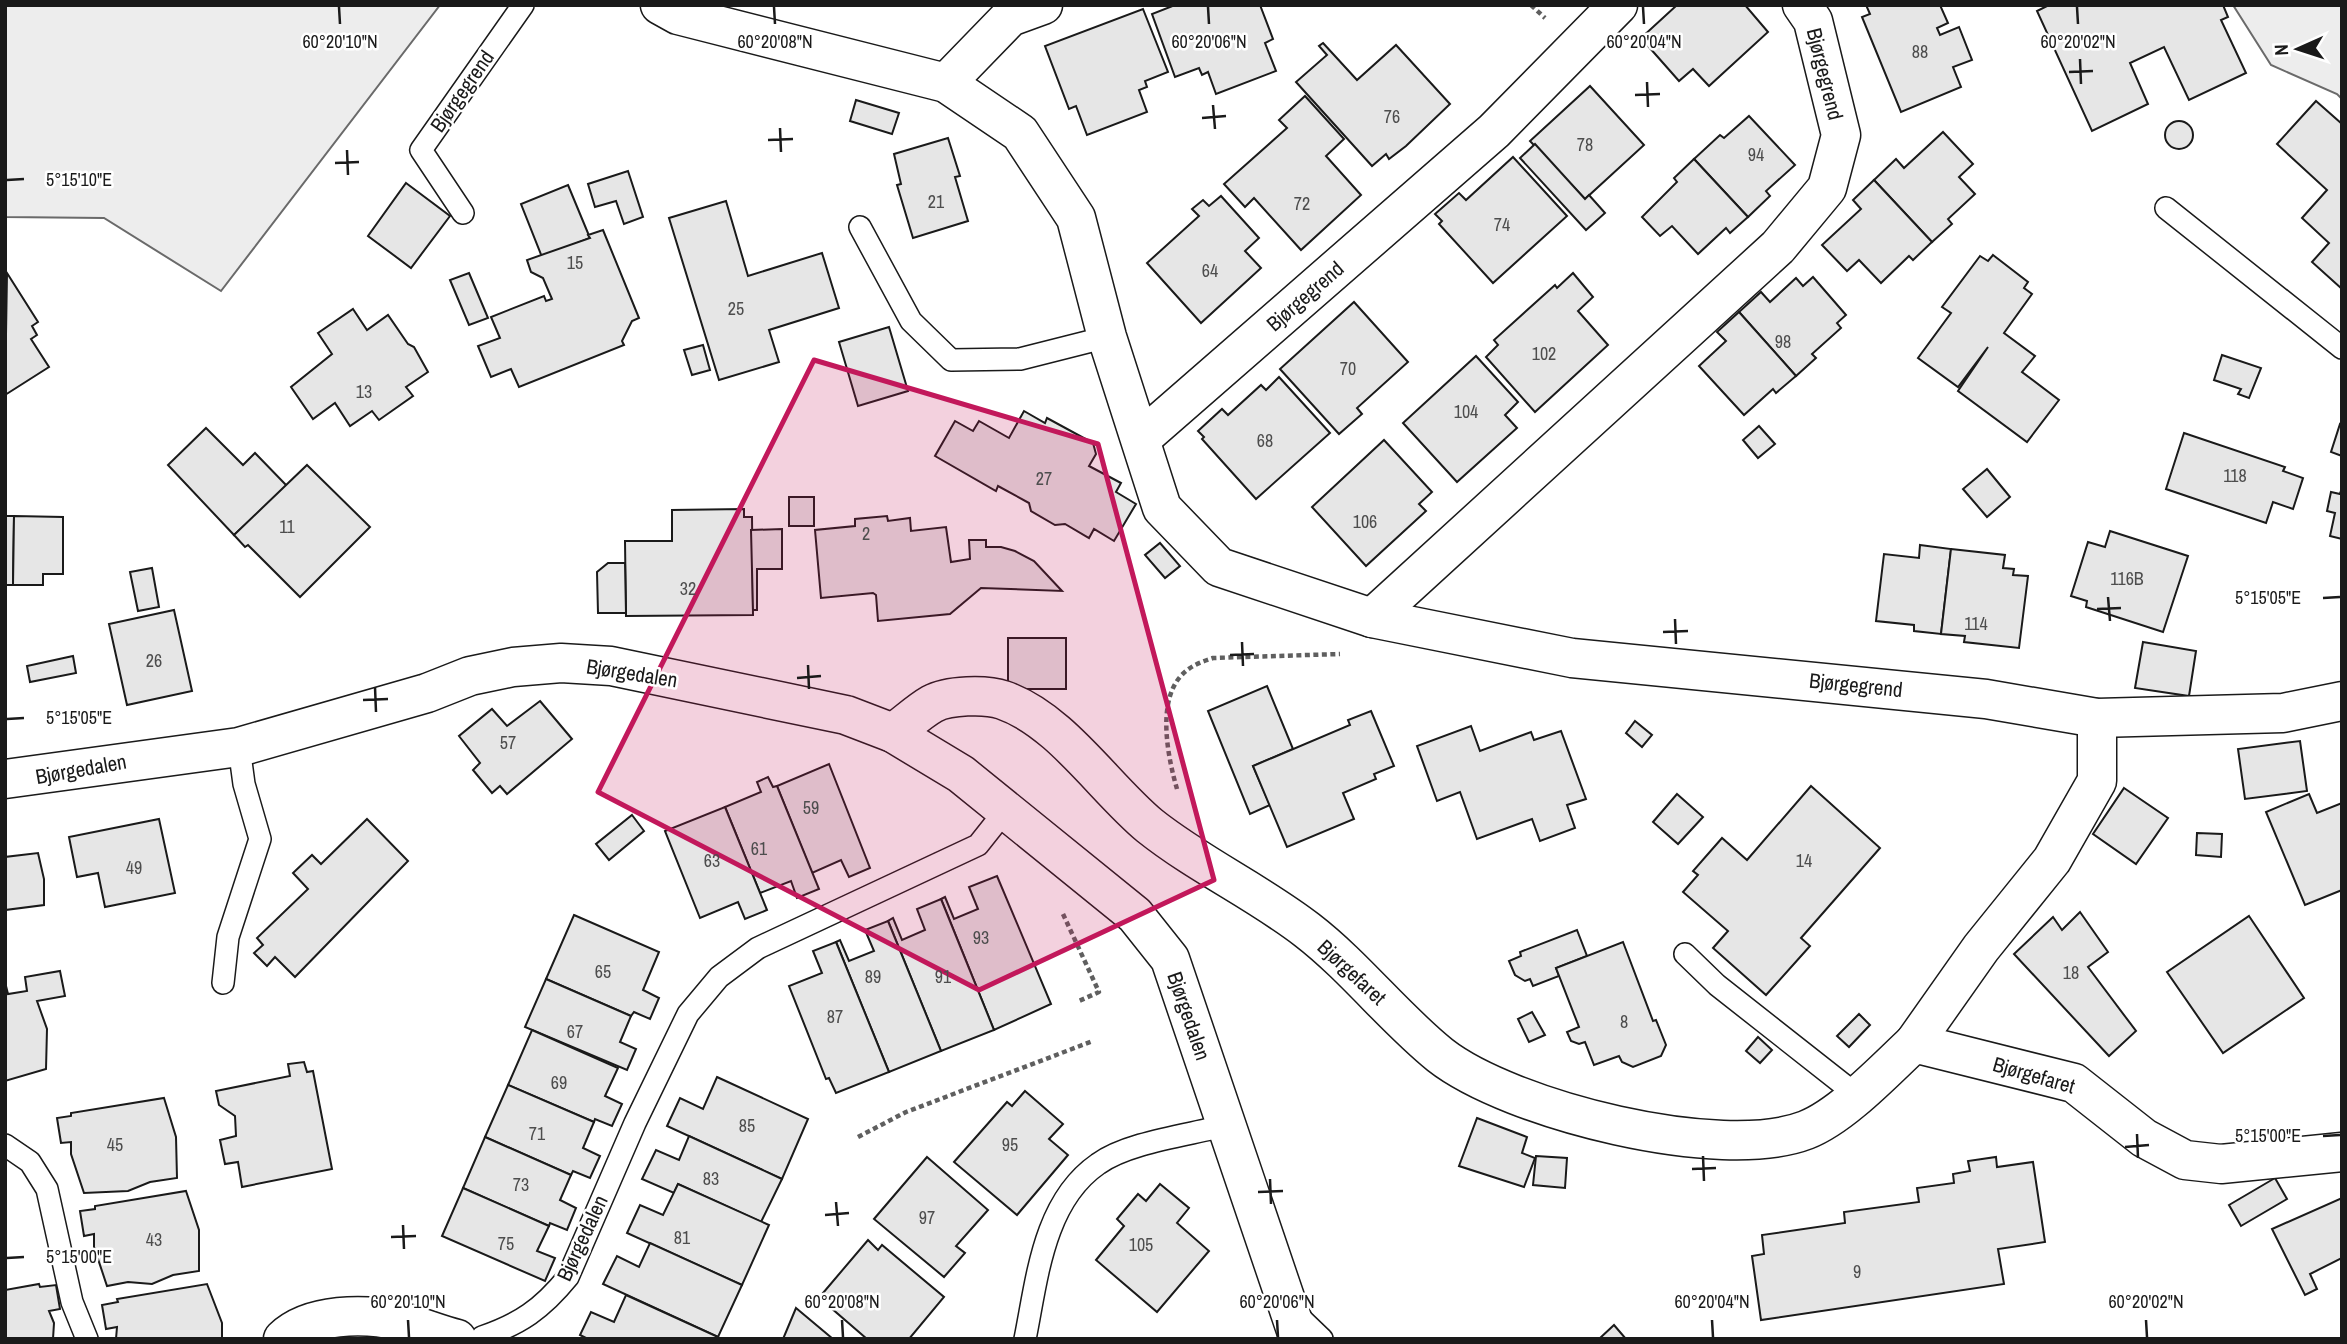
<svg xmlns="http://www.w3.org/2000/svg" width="2347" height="1344" viewBox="0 0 2347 1344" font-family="'Archivo Narrow',sans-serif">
  <rect width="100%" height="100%" fill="#fff"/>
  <g fill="#ededed" stroke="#6a6a6a" stroke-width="2">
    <polygon points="5,5 440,5 221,291 104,218 5,217"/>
    <polygon points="2233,5 2342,5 2342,99 2337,94 2271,65"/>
  </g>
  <g fill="#e6e6e6" stroke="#1a1a1a" stroke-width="2">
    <polygon points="1175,5 1260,5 1273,39 1265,43 1276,71 1216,94 1208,72 1202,75 1199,68 1175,77 1152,14"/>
    <polygon points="1677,5 1745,5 1768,32 1709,86 1693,69 1679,81 1641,38"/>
    <polygon points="1866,5 1940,5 1948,23 1937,28 1940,35 1959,27 1972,60 1953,67 1961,87 1901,112 1862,17 1870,14"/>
    <polygon points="2049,5 2223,5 2228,17 2221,20 2246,73 2189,100 2164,47 2130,63 2148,104 2092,131 2037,11"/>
    <polygon points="1143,9 1168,72 1145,81 1147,87 1139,90 1147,112 1087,135 1076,106 1069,109 1045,46"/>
    <polygon points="1323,43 1357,80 1396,45 1450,104 1406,146 1389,159 1386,154 1372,166 1296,82 1327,55 1319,46"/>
    <polygon points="1590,86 1644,145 1585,199 1530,141"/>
    <polygon points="1305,96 1344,139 1326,156 1361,195 1301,250 1254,198 1245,207 1224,184 1287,128 1279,120"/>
    <polygon points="856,100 899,113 892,134 850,121"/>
    <polygon points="2316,101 2342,124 2342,289 2312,262 2329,243 2302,218 2327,190 2277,144"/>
    <polygon points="1749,116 1795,165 1766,191 1770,196 1748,217 1694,159 1720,135 1724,138"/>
    <circle cx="2179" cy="135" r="14"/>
    <polygon points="1943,132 1973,164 1959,177 1975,194 1948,219 1952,224 1932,242 1874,180 1896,159 1904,168"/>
    <polygon points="948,138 960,176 955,177 968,221 913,238 897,185 901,184 894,154"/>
    <polygon points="1535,144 1585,199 1589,195 1605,213 1586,230 1520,158"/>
    <polygon points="1513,157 1567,216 1493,283 1439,224 1442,221 1435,214 1459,193 1466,200"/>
    <polygon points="1694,159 1748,217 1730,233 1726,228 1698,254 1672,226 1660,236 1642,217 1677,182 1674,178"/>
    <polygon points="628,171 643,217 624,224 616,201 595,207 588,184"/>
    <polygon points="1874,180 1932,242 1913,260 1909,256 1881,283 1859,260 1847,271 1822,245 1861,209 1853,200"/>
    <polygon points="406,183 450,216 411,268 368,236"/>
    <polygon points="568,185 590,238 542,257 521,204"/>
    <polygon points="1221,196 1259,238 1245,251 1261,268 1201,323 1147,263 1199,216 1192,209 1203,200 1209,206"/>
    <polygon points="726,201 748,276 822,253 839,308 769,330 779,362 719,380 669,218"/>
    <polygon points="603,230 639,318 632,321 622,341 624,345 519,387 511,369 491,377 478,346 500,338 491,317 544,296 546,301 552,299 543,278 531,272 527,260 590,238 588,235"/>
    <polygon points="1993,255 2028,282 2024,288 2032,294 2004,333 2035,356 2022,372 2059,400 2027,442 1958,391 1988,347 1958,387 1918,358 1951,313 1942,307 1980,256 1988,261"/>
    <polygon points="7,273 38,322 32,326 37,335 31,339 49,367 5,395"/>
    <polygon points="469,273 488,318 469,325 450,280"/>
    <polygon points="1573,273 1593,297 1578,311 1608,345 1535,412 1486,357 1498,345 1494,340 1555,285 1557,288"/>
    <polygon points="1813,277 1846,315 1837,323 1841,328 1812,354 1816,358 1796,376 1739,312 1761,292 1770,302 1796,278 1803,286"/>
    <polygon points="1354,302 1408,362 1357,408 1362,414 1339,434 1280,369"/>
    <polygon points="353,309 367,330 388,315 408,344 414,347 428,372 406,387 413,396 379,420 372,411 350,426 335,403 313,419 291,387 332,354 318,333"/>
    <polygon points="1739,312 1796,376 1776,393 1773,389 1744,415 1699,366 1726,341 1717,332"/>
    <polygon points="889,327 908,391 858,406 839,342"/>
    <polygon points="703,345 710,370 692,375 684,350"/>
    <polygon points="2222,355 2261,368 2249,398 2238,394 2241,389 2214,380"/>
    <polygon points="1476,356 1518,402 1505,415 1517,428 1457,482 1403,423"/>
    <polygon points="1279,377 1330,433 1256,499 1202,439 1204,437 1198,431 1222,409 1228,415 1261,385 1266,390"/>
    <polygon points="1024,411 1045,423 1047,418 1093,443 1096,454 1089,466 1121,483 1116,492 1136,504 1114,541 1094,529 1089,538 1065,524 1055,525 1031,511 1029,503 998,486 996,491 935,456 955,421 973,431 979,421 1009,438"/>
    <polygon points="2340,424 2342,425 2342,456 2331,452"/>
    <polygon points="1759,426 1775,444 1758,458 1743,440"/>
    <polygon points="206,428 243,465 255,453 287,486 234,535 168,465"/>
    <polygon points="2184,433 2285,467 2283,471 2303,478 2293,509 2273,502 2266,523 2166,489"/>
    <polygon points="1384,440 1432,492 1419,504 1426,511 1366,566 1312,507"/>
    <polygon points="307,465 370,527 300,597 248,545 245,547 234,535"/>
    <polygon points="1987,469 2010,497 1987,517 1963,489"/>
    <polygon points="2342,487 2342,539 2330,536 2335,513 2327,511 2331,492 2340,494"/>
    <rect x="789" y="497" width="25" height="29"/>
    <polygon points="744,509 744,517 752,517 753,615 626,616 625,541 672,541 672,510"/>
    <polygon points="5,516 14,516 13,585 5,585"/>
    <polygon points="14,516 63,517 63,574 43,574 43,585 13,585"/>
    <polygon points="887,516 888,521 910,518 911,531 946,527 951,562 970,559 969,540 986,540 986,547 1001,547 1015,551 1034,561 1062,591 981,588 950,614 878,621 876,595 873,593 821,598 815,530 855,526 855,519"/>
    <polygon points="782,529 782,569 757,569 757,610 753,610 751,530"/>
    <polygon points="2110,531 2188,556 2163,632 2086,607 2087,601 2071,596 2088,542 2105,547"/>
    <polygon points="1160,543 1180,566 1165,578 1145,555"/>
    <polygon points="1920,545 1951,549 1941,634 1914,631 1914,625 1876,621 1884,554 1919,558"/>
    <polygon points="1951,549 2005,555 2003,568 2014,569 2013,575 2028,576 2019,648 1964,642 1965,636 1941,634"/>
    <polygon points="608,563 625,563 626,613 598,613 597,572"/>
    <polygon points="152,568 159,607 138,611 130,572"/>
    <polygon points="174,610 192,691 127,705 109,624"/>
    <rect x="1008" y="638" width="58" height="51"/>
    <polygon points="2143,642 2196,651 2189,696 2135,688"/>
    <polygon points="73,656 76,673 30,682 27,666"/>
    <polygon points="1267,686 1293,749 1253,766 1270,805 1250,814 1208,711"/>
    <polygon points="540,701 572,739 507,794 500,786 492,793 473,770 480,763 459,736 492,709 507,726"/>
    <polygon points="1371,711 1394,766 1374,774 1376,779 1343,793 1354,819 1287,847 1253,766 1350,725 1348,720"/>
    <polygon points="1635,721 1652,735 1642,747 1626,733"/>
    <polygon points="1471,726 1480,751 1531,732 1534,740 1561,731 1586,799 1567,805 1575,828 1540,841 1532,819 1477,839 1460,792 1437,801 1417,746"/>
    <polygon points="2300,741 2307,791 2245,799 2238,749"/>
    <polygon points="829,764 870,868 849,877 841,860 812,873 777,786"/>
    <polygon points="768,777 773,787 777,786 819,889 797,898 791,881 760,893 725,807 761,792 757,782"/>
    <polygon points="1811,786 1880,848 1801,938 1810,946 1766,995 1713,948 1728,931 1683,892 1698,875 1693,871 1722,838 1747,860"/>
    <polygon points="2124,788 2168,818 2136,864 2093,834"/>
    <polygon points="1677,794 1703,817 1678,844 1653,822"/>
    <polygon points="2309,794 2317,813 2342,803 2342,890 2305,905 2266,812"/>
    <polygon points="725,807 767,910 745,919 738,902 700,918 665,831"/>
    <polygon points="632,815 644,831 609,860 596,844"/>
    <polygon points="159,819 175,893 105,907 98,873 77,877 69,837"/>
    <polygon points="367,819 408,861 295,977 275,957 267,966 254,953 263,945 257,938 308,889 293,873 312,855 321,864"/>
    <polygon points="2197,833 2222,834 2221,857 2196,855"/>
    <polygon points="38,853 44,879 44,905 5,910 5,857"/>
    <polygon points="997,876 1051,1004 994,1030 941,899 945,897 954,919 978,909 969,887"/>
    <polygon points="941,899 994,1030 941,1051 888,921 893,918 902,940 925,930 917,909"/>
    <polygon points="2080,912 2108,952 2088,967 2136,1031 2109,1056 2014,954 2053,917 2062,930"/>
    <polygon points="574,915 659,952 643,990 659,998 650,1019 634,1012 631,1016 546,979"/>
    <polygon points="2249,916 2304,998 2223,1053 2167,972"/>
    <polygon points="888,921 941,1051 889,1072 836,942 840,940 849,961 874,951 865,930"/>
    <polygon points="1577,930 1587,956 1556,968 1559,976 1533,986 1530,979 1525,981 1515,975 1509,961 1521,956 1520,952"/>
    <polygon points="836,942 889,1072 836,1093 829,1078 826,1079 789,986 822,973 813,951"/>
    <polygon points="1623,942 1653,1021 1656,1020 1666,1045 1661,1056 1633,1067 1622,1062 1619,1056 1594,1065 1585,1042 1579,1044 1571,1041 1567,1032 1579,1027 1556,968"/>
    <polygon points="60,971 65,996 37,1001 47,1029 46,1069 5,1081 5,982 8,994 27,991 25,977"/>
    <polygon points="546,979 631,1016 620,1042 636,1049 627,1070 525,1027"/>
    <polygon points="1532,1012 1545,1035 1529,1042 1518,1019"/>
    <polygon points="1859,1014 1870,1025 1849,1047 1837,1036"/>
    <polygon points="532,1030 618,1068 605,1096 622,1104 612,1126 595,1119 594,1122 508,1085"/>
    <polygon points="1758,1037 1772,1050 1760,1063 1746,1051"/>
    <polygon points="304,1062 307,1072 313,1071 332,1169 242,1187 238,1162 225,1164 220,1140 236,1136 235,1116 219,1105 216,1091 290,1076 288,1064"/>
    <polygon points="717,1077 808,1119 782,1179 667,1126 680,1098 703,1109"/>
    <polygon points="508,1085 594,1122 583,1148 600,1156 590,1178 573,1171 571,1175 485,1137"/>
    <polygon points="1025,1091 1063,1124 1049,1139 1068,1155 1017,1215 954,1162 1007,1102 1012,1106"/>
    <polygon points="164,1098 176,1137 177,1178 150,1182 128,1191 84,1193 71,1154 71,1142 61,1143 57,1118 71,1116 71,1113"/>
    <polygon points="1477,1118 1527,1137 1522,1153 1535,1158 1524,1187 1459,1166"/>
    <polygon points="689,1136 782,1179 761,1222 678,1184 674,1193 642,1179 656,1150 679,1160"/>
    <polygon points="485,1137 571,1175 560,1200 576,1208 567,1230 550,1223 549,1226 463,1188"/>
    <polygon points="1536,1156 1567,1158 1565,1188 1533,1185"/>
    <polygon points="927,1157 988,1210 956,1246 965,1253 944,1277 874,1219"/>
    <polygon points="1996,1157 1997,1167 2033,1162 2045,1242 1998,1249 2004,1284 1761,1320 1752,1256 1764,1254 1762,1235 1845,1223 1844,1212 1919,1202 1917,1188 1954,1183 1953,1174 1970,1171 1968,1161"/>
    <polygon points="2275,1178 2287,1199 2241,1226 2229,1205"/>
    <polygon points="678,1184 769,1225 742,1285 627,1233 640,1205 663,1215"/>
    <polygon points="1160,1184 1189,1208 1177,1223 1209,1251 1157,1312 1096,1260 1124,1226 1117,1219 1138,1194 1146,1201"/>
    <polygon points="463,1188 549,1226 537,1251 555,1258 545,1281 442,1236"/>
    <polygon points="186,1191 199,1230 199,1271 173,1275 152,1284 128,1282 107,1286 94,1247 94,1234 84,1236 80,1211 95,1209 95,1206"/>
    <polygon points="2342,1198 2342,1258 2310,1274 2317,1289 2305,1295 2272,1229"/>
    <polygon points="868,1240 878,1250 882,1245 944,1297 909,1339 867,1339 830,1307 833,1303 823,1293"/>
    <polygon points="650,1243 742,1285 718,1337 603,1284 617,1256 639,1267"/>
    <polygon points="39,1284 40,1287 56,1285 60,1309 49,1311 54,1323 53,1339 5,1339 5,1290"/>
    <polygon points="207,1284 222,1323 222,1339 116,1339 117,1327 106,1329 102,1305 118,1302 117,1299"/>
    <polygon points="626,1295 718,1337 717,1339 588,1339 580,1335 591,1312 614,1322"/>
    <polygon points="796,1308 833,1339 783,1339"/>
    <polygon points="1614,1325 1626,1339 1599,1339"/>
  </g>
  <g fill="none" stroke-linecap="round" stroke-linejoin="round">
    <g stroke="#1a1a1a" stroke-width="24">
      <g id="service">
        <polyline points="2166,208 2342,348"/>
        <polyline points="463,213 421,150 523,5"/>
        <polyline points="860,227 911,321 951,360 1020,359 1107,337"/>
        <polyline points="1685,954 1717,985 1858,1096"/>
        <polyline points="223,983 228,937 260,839 244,784 239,747"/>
        <polyline points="5,1145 30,1162 47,1189 72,1302 87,1339"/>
        <polyline points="1297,1315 1322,1339"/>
        <path d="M482,1337C520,1324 542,1309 568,1277L635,1123L688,1014L719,977L758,948L978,845L1005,811"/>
        <path d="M1025,1339C1037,1280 1043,1202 1098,1164C1128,1142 1190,1135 1227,1125"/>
      </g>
    </g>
    <g stroke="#1a1a1a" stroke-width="41">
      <g id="minor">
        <polyline points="660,5 678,15 946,83 1020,133 1076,218 1107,337 1162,508 1219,567 1372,618 1572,658 1986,699 2097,718 2283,713 2342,701"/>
        <polyline points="946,83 1010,17 1043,5"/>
        <polyline points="1142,438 1494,131 1618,5"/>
        <polyline points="1372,618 1778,247 1827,188 1841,135 1813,21 1802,5"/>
        <path d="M893,733C906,724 918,712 932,704C948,695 986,694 1003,700C1061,720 1104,788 1150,826C1199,865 1258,892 1307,930C1355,967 1393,1017 1440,1055C1510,1110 1721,1163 1806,1130C1842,1116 1885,1070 1914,1043L2074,1083L2144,1138L2185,1160L2221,1164L2342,1152"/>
        <polyline points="5,779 239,747 427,693 470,676 513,667 561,663 611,666 846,715 893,733 961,774 1135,915 1170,959 1299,1339"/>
        <polyline points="1914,1043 1981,948 2052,860 2097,781 2097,718"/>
        <path d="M283,1339C310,1313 365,1313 399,1321C419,1326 437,1334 457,1339"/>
      </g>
    </g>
    <g stroke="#5f5f5f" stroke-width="4.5" stroke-dasharray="5 3.5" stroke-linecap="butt">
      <polyline points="1531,5 1545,18"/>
      <path d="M1177,789C1168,758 1157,704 1180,677C1189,666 1201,662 1213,658L1340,654"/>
      <polyline points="1063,914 1099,992 1079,1001"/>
      <polyline points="858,1137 906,1112 1093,1041"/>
    </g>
    <use href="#service" stroke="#fff" stroke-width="21"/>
    <use href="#minor" stroke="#fff" stroke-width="38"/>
  </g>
  <path fill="#c2185b" fill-opacity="0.2" stroke="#c2185b" stroke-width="5" stroke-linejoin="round" d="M814,360L1098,444L1214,880L979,990L598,792Z"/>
  <path fill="none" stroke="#1a1a1a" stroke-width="2.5" d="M339,7L340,24M774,7L775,24M1208,7L1209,24M1643,7L1644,24M2077,7L2078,24M2080,59L2081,84M2069,72L2093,71M1647,82L1648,107M1635,95L1660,94M1213,105L1215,129M1202,118L1226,116M780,128L781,152M768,140L793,139M347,150L348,175M335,163L359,162M7,180L24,179M2108,597L2110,621M2323,598L2340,597M2097,609L2121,608M1675,619L1676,644M1663,632L1688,631M1242,642L1243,666M1230,655L1254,654M808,665L809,689M797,678L821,676M375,687L376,712M363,700L388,699M7,719L24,718M2137,1134L2138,1158M2323,1136L2340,1135M2125,1147L2149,1145M1703,1156L1704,1181M1692,1169L1716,1168M1270,1179L1271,1204M1258,1192L1283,1191M836,1202L838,1226M825,1215L849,1213M403,1225L404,1249M391,1237L416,1236M7,1258L24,1257M408,1320L409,1337M842,1320L843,1337M1277,1320L1278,1337M1712,1320L1713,1337M2146,1320L2147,1337"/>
  <g text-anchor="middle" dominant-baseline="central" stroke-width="5" stroke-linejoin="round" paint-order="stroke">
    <g font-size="18" fill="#4d4d4d">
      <text x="1920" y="51">88</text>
      <text x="1392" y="116">76</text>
      <text x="1585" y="144">78</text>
      <text x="1756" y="154">94</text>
      <text x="936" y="201">21</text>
      <text x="1302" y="203">72</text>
      <text x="1502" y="224">74</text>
      <text x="575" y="262">15</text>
      <text x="1210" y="270">64</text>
      <text x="736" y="308">25</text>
      <text x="1783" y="341">98</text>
      <text x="1544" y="353">102</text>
      <text x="1348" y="368">70</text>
      <text x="364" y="391">13</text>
      <text x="1466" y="411">104</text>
      <text x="1265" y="440">68</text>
      <text x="2235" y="475">118</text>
      <text x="1044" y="478">27</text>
      <text x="1365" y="521">106</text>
      <text x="287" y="526">11</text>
      <text x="866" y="533">2</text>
      <text x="2127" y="578">116B</text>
      <text x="688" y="588">32</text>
      <text x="1976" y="623">114</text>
      <text x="154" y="660">26</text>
      <text x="508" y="742">57</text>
      <text x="811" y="807">59</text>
      <text x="759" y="848">61</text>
      <text x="712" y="860">63</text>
      <text x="1804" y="860">14</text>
      <text x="134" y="867">49</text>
      <text x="981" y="937">93</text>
      <text x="603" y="971">65</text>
      <text x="2071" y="972">18</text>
      <text x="873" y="976">89</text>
      <text x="943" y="976">91</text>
      <text x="835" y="1016">87</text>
      <text x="1624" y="1021">8</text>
      <text x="575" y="1031">67</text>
      <text x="559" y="1082">69</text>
      <text x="747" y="1125">85</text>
      <text x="537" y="1133">71</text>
      <text x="115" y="1144">45</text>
      <text x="1010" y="1144">95</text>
      <text x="711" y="1178">83</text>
      <text x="521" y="1184">73</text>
      <text x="927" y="1217">97</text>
      <text x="682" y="1237">81</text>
      <text x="154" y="1239">43</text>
      <text x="506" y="1243">75</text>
      <text x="1141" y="1244">105</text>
      <text x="1857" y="1271">9</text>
    </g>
    <g font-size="21" fill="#1a1a1a" stroke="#fff">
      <text transform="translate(1825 74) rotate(76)">Bjørgegrend</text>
      <text transform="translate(462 91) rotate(-55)">Bjørgegrend</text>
      <text transform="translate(1305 296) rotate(-41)">Bjørgegrend</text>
      <text transform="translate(632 673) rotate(9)">Bjørgedalen</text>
      <text transform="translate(1856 685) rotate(6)">Bjørgegrend</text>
      <text transform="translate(81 769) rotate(-10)">Bjørgedalen</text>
      <text transform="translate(1352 972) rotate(43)">Bjørgefaret</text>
      <text transform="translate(1189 1016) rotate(71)">Bjørgedalen</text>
      <text transform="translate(2034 1075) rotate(16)">Bjørgefaret</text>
      <text transform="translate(582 1238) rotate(-65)">Bjørgedalen</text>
    </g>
  </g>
  <g font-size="18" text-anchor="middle" fill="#1a1a1a" stroke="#fff" stroke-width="5" stroke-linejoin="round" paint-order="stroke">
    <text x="340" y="48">60°20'10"N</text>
    <text x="775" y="48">60°20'08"N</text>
    <text x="1209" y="48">60°20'06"N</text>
    <text x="1644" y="48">60°20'04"N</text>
    <text x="2078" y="48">60°20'02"N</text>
    <text x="79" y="186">5°15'10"E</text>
    <text x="2268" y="604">5°15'05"E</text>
    <text x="79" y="724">5°15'05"E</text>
    <text x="2268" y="1142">5°15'00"E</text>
    <text x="79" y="1263">5°15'00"E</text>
    <text x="408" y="1308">60°20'10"N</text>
    <text x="842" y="1308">60°20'08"N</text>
    <text x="1277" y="1308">60°20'06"N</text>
    <text x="1712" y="1308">60°20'04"N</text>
    <text x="2146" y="1308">60°20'02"N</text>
  </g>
  <rect width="2347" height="1344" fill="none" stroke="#1a1a1a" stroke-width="14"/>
  <g transform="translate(2298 49) rotate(267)" stroke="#ffffff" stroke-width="5" paint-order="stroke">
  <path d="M0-5L12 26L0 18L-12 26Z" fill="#1a1a1a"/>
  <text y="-10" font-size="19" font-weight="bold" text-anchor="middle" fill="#1a1a1a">N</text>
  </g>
</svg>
